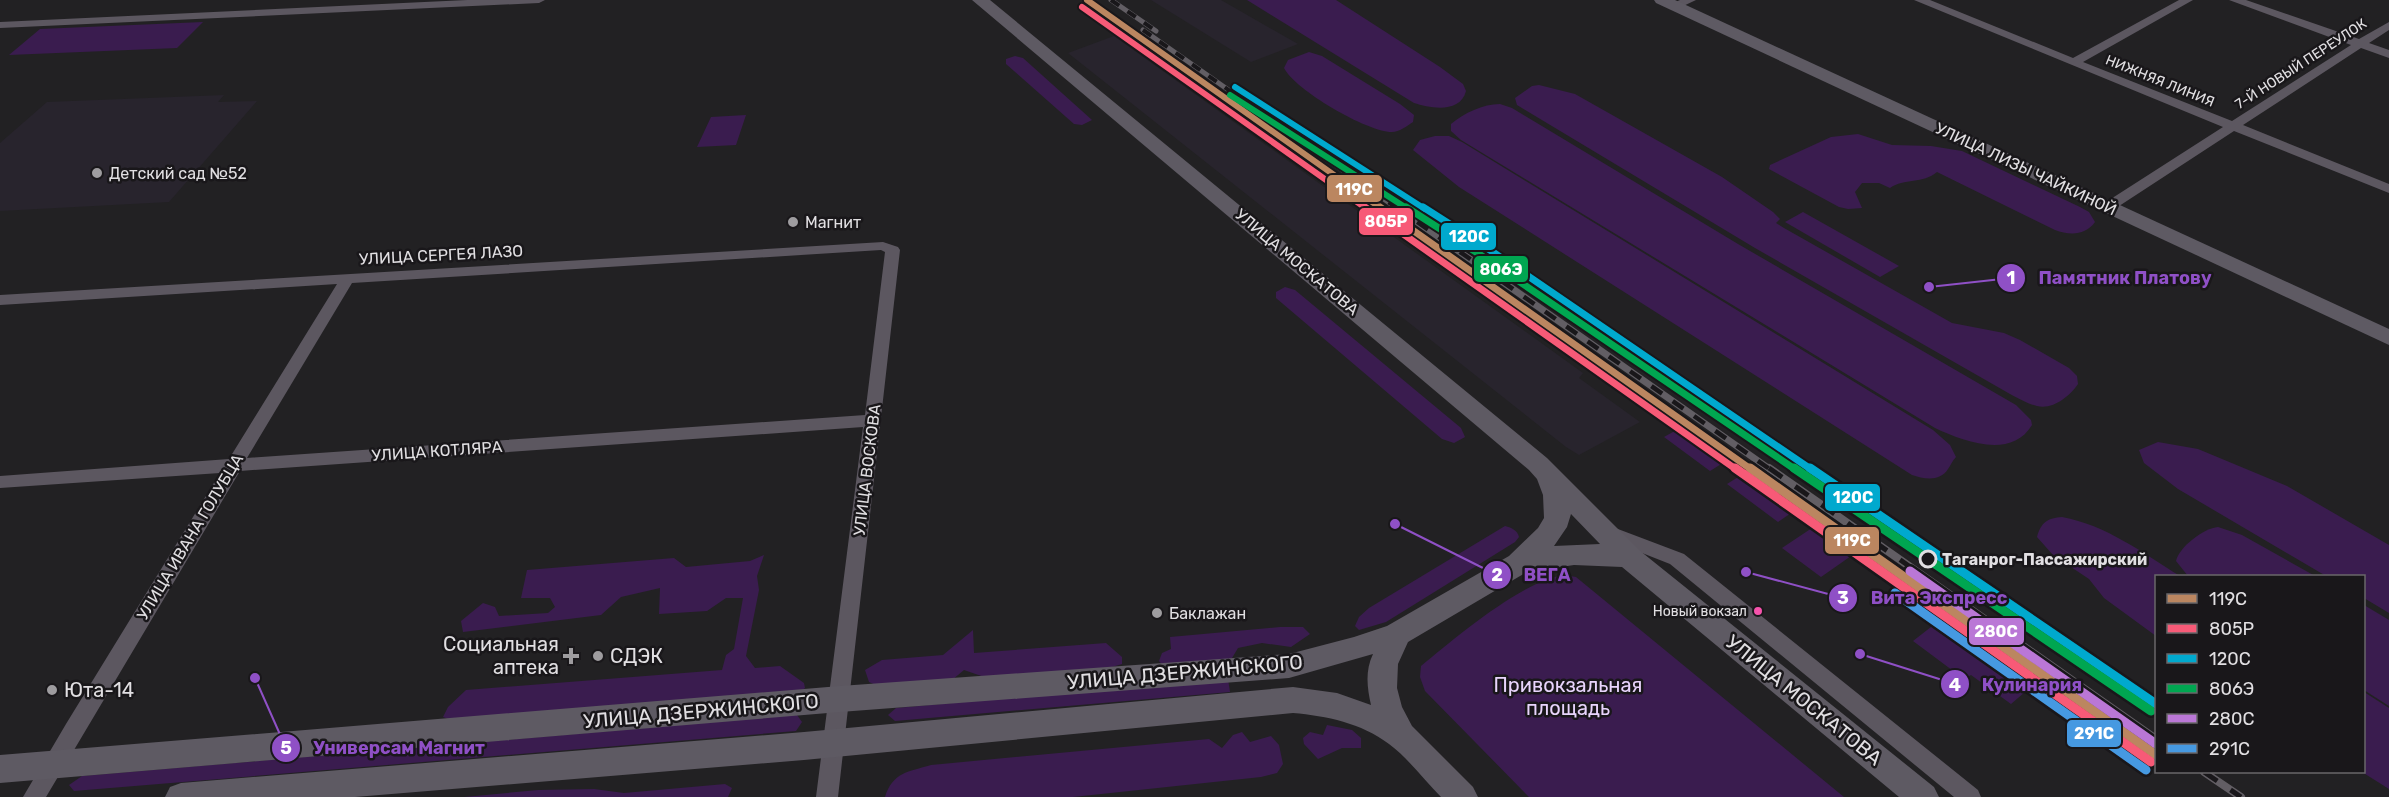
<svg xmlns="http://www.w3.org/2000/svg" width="2389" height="797" viewBox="0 0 2389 797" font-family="Rubik,sans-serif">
  <rect width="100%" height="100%" fill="#222123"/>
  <g fill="#28242d">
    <polygon points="1151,0 1221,0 1298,44 1251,62"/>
    <polygon points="1114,36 1583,373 1579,378 1640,422 1579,455 1566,447 1068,53"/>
    <polygon points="224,95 218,102 257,101 169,202 0,211 0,143 47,102"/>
  </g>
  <g fill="#3a1c4f">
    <path d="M1247,0H1336L1440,67L1463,84L1466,91C1460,114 1430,108 1414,103Z"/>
    <polygon points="203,22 177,48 9,55 40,29"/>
    <path d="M1309,52L1322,56L1400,104L1414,115L1413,122C1407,126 1399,132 1392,132C1367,132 1295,90 1284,68L1288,60Z"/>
    <polygon points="1015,56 1023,58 1092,120 1082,125 1074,124 1006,64 1006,59"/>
    <path d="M1539,85L1575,94L1722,177L1773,212L1780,219L1776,223L1784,228L1952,323L2004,333L2020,340L2069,368L2077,376L2078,384C2070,396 2053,410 2037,406C2028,404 2018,398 2010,394L1755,248L1517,105L1515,98L1532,86Z"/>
    <path d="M1500,104L1512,108L1738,244L2016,405L2031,420L2032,425C2011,460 1963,441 1935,428L1461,140L1451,131V124C1464,113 1483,104 1500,104Z"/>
    <polygon points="746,115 736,145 697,147 711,117"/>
    <path d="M1858,134L1892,145L1931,146L1962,151L2080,207L2089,212L2095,222C2085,236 2069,235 2055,230L1937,172C1923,184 1904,178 1890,188L1879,183H1862L1855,192L1862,208L1848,209L1839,207L1769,169L1770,165L1831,137Z"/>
    <path d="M1435,136H1449L1462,142L1933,430L1950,445L1956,457C1952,461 1951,465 1948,469C1940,482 1924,479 1912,475L1459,187L1413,150L1420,140Z"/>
    <polygon points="1803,212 1899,266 1880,277 1785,222"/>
    <polygon points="1285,287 1295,290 1461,428 1465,437 1454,443 1442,439 1276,298 1276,292"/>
    <polygon points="1680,428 1726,461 1710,471 1664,437"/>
    <polygon points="2158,442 2198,449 2287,486 2389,545 2389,613 2364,598 2364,576 2326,576 2178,489 2144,463 2139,450"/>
    <polygon points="1743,474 1794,511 1778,522 1727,484"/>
    <path d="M2062,517C2106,525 2143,553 2180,576H2156V636L2104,598L2089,579L2053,555L2037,537C2041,522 2048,518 2062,517Z"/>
    <path d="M1505,526C1512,528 1517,530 1519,537L1515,542L1386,622L1359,630L1355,626L1359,617L1369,608Z"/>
    <path d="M2218,527L2242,535L2315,576H2188L2176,561C2179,547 2204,528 2218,527Z"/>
    <polygon points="1812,528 1851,556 1821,577 1782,548"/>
    <polygon points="764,555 757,576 759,590 746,656 755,668 780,666 804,683 805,688 800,692 451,720 443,717 448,707 466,690 722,670 726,655 734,649 743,598 726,598 707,611 659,614 660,588 621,597 601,615 463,632 461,621 483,603 495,607 499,616 548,613 555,607 550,598 521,598 527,570 674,558 686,567 750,561"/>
    <path d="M1564,575L1576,577L1844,797H1529L1425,691L1420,677L1421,666C1455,638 1522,581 1564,575Z"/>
    <polygon points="2364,605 2389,620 2389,706 2364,690"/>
    <polygon points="1940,620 2032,686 2011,704 1971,675 1964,679 1913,641"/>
    <polygon points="1280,627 1303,627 1310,634 1291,647 1262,643 1238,648 1229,663 1164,667 1159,661 1162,653 1171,649 1170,637"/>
    <polygon points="973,630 974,653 1106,643 1122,657 1122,664 1099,671 993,680 964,670 952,680 880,687 869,682 865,670 882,660 943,655"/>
    <polygon points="1228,679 1230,692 895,721 888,715 896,708"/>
    <polygon points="2364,692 2389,708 2389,789 2362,772"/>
    <polygon points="797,715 802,722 796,731 74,791 69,785 82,776"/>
    <polygon points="1327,725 1352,730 1361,738 1361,748 1342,748 1318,759 1304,744 1303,738 1310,732 1323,735"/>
    <path d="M1242,732L1250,742L1271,736L1279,745L1283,764L1277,773L1261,777L1073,797H885C893,772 908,772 931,765L1209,739L1222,748L1233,735Z"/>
    <polygon points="725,784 732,788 728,797 464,797 538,790 594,789 624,793"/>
  </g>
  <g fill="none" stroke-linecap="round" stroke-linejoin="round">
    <g fill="#5c5760" fill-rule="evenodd">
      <polygon points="467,0 545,0 539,3 0,28 0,22"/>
      <polygon points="1680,0 1696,0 1679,8 1671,8 1671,4"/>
      <polygon points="1914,0 1930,0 2073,58 2179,0 2193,0 2083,62 2232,121 2351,45 2229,0 2246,0 2359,39 2389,22 2389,30 2369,43 2389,50 2389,58 2361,48 2243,125 2389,184 2389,193 2234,131 2113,210 2103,210 2101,207 2103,204 2223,127"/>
      <path d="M883,242L898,247L900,250L838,797H816L863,427L240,471L46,797H23L66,724L220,473L0,488V476L229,459L337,284L0,305V295ZM881,250L885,252L865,415L247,458L352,283Z"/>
      <polygon points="1610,526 1684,554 1978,790 1981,797 1954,797 1670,564 1604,538 1601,533 1604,528"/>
    </g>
    <g fill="#5e5a63" fill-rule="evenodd">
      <path d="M972,0H990L1547,458L1639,550L1934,787L1939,797H1899L1622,567L1574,565L1527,572L1408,642L1398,664L1397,688L1402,707L1412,726L1473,787L1478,797H1441C1424,780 1408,758 1389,744C1361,723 1327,716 1293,713L804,760L355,797H165L170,787L181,783L804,732L1293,687L1337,693L1371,705C1367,687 1365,671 1373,654L1289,678L840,712L0,783V755L840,686L1289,654L1354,637L1387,626L1509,556L1538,528L1544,518L1543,495L1537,479L1529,470ZM1571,514L1600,544L1554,546L1567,527Z"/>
      <polygon points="1654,0 1675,0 2389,329 2389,345 1656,3"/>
    </g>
    <g stroke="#625e64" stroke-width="5">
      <g id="rail-far2">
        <polyline points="1111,0 1156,31"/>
        <polyline points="1143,30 1398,209"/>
      </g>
    </g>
    <g stroke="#625e64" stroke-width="7">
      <polyline id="rail-far1" points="1396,207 1771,470"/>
    </g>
    <g stroke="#625e64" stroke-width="8">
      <g id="rail">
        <polyline points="1769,468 2156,739"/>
        <polyline points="2204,772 2241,797"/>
      </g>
    </g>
    <use href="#rail-far2" stroke="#19171a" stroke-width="4" stroke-dasharray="10" stroke-linecap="butt"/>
    <use href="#rail-far1" stroke="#19171a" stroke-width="4.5" stroke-dasharray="13" stroke-linecap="butt"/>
    <use href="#rail" stroke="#19171a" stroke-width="5" stroke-dasharray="16" stroke-linecap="butt"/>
    <g stroke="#19171a" stroke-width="10">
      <polyline id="rail-1-far2" points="1087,0 1382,209"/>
    </g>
    <g stroke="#19171a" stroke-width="11">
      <polyline id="rail-1-far1" points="1380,207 1752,470"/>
    </g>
    <g stroke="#19171a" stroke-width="14">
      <polyline id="rail-1" points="1750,468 2156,755"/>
    </g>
    <g stroke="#19171a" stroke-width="10">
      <polyline id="rail-2-far2" points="1082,7 1367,209"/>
    </g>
    <g stroke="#19171a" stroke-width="11">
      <polyline id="rail-2-far1" points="1365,207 1737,470"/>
    </g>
    <g stroke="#19171a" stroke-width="14">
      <polyline id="rail-2" points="1735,468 2151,762"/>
    </g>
    <g stroke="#19171a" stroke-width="10">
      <polyline id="rail-3-far2" points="1235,87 1425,209"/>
    </g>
    <g stroke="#19171a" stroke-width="11">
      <polyline id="rail-3-far1" points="1423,207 1484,246 1812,470"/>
    </g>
    <g stroke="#19171a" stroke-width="14">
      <polyline id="rail-3" points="1810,468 2156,704"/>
    </g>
    <g stroke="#19171a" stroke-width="10">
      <polyline id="rail-4-far2" points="1230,95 1408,209"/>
    </g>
    <g stroke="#19171a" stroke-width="11">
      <polyline id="rail-4-far1" points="1406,207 1479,254 1796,470"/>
    </g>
    <g stroke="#19171a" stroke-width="14">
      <polyline id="rail-4" points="1794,468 2151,711"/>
    </g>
    <g stroke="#19171a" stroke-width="14">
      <polyline id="rail-5" points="1910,571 2156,744"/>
    </g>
    <g stroke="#19171a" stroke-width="14">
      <polyline id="rail-6" points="1895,593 2146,770"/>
    </g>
    <use href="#rail-1-far2" stroke="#bb8660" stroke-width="6"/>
    <use href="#rail-1-far1" stroke="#bb8660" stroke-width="7"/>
    <use href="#rail-1" stroke="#bb8660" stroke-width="9"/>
    <use href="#rail-2-far2" stroke="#f75a77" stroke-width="6"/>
    <use href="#rail-2-far1" stroke="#f75a77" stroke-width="7"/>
    <use href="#rail-2" stroke="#f75a77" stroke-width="9"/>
    <use href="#rail-3-far2" stroke="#00a9ce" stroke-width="6"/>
    <use href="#rail-3-far1" stroke="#00a9ce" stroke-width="7"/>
    <use href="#rail-3" stroke="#00a9ce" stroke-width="9"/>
    <use href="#rail-4-far2" stroke="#00a651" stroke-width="6"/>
    <use href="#rail-4-far1" stroke="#00a651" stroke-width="7"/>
    <use href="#rail-4" stroke="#00a651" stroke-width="9"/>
    <use href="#rail-5" stroke="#ba77d6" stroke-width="9"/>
    <use href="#rail-6" stroke="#4699e1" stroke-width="9"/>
  </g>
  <g fill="#9e9c9f" stroke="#19171a" stroke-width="2">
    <circle cx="97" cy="173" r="6"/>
    <circle cx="793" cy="222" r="6"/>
    <circle cx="1157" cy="613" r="6"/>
    <path d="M568 647h6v6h6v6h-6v6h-6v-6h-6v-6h6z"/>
    <circle cx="598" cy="656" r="6"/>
    <circle cx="52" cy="690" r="6"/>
  </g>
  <circle fill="#19171a" stroke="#e1dfe2" stroke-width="3" cx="1928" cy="559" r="8"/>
  <circle fill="#f653ac" stroke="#19171a" stroke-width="2" cx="1758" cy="611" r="5"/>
  <g text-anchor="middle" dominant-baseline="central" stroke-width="5" stroke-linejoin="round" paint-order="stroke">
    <g font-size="14" fill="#e1dfe2" stroke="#19171a">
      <text transform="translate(2301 64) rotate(-33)">7-Й НОВЫЙ ПЕРЕУЛОК</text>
      <text transform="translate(2160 81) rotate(22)">НИЖНЯЯ ЛИНИЯ</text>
    </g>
    <g font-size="14" fill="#e1dfe2" stroke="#19171a" text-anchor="end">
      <text x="1747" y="611">Новый вокзал</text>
    </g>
    <g font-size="16" fill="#e1dfe2" stroke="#19171a">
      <text transform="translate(2026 169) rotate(25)">УЛИЦА ЛИЗЫ ЧАЙКИНОЙ</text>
      <text transform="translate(441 255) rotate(-3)">УЛИЦА СЕРГЕЯ ЛАЗО</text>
      <text transform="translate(1297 262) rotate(40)">УЛИЦА МОСКАТОВА</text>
      <text transform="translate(437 451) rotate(-4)">УЛИЦА КОТЛЯРА</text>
      <text transform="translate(867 470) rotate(-83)">УЛИЦА ВОСКОВА</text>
      <text transform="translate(190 537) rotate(-59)">УЛИЦА ИВАНА ГОЛУБЦА</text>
    </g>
    <g font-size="16" fill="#e1dfe2" stroke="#19171a" text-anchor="start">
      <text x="109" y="173">Детский сад №52</text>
      <text x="805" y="222">Магнит</text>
      <text x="1169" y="613">Баклажан</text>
    </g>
    <g font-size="16" font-weight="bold" fill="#e1dfe2" stroke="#19171a" text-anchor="start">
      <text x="1942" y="559">Таганрог-Пассажирский</text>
    </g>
    <g font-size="20" fill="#e1dfe2" stroke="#19171a" text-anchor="start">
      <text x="559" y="644" text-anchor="end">Социальная<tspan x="559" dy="23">аптека</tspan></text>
      <text x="610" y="656">СДЭК</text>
      <text x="64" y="690">Юта-14</text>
    </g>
    <g font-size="20" fill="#e1dfe2" stroke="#19171a">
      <text transform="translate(1185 672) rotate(-5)">УЛИЦА ДЗЕРЖИНСКОГО</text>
      <text transform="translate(1804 700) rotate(39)">УЛИЦА МОСКАТОВА</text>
      <text transform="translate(701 711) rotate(-5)">УЛИЦА ДЗЕРЖИНСКОГО</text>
    </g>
    <g font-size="20" fill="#e8d4fc" stroke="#19171a">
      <text x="1568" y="685">Привокзальная<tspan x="1568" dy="23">площадь</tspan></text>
    </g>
  </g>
  <path fill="none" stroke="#8f50c6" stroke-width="2" d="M1929 287L2011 278M1395 524L1497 575M1746 572L1843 598M1860 654L1955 684M255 678L286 748"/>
  <g fill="#8f50c6" stroke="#19171a" stroke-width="2">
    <circle cx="1929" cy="287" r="6"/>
    <circle cx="1395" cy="524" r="6"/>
    <circle cx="1746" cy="572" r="6"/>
    <circle cx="1860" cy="654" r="6"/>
    <circle cx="255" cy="678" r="6"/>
    <circle cx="2011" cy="278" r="15"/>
    <circle cx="1497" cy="575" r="15"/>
    <circle cx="1843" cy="598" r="15"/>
    <circle cx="1955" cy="684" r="15"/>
    <circle cx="286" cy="748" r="15"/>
  </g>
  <g font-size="18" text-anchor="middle" font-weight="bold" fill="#fff">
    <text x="2011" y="284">1</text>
    <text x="1497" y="581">2</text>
    <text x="1843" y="604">3</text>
    <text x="1955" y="691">4</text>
    <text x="286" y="754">5</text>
  </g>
  <g font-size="18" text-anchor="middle" font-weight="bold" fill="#8f50c6" stroke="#19171a" stroke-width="5" stroke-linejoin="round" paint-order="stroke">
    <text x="2125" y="284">Памятник Платову</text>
    <text x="1547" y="581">ВЕГА</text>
    <text x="1939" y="604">Вита Экспресс</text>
    <text x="2032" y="691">Кулинария</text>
    <text x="399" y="754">Универсам Магнит</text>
  </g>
  <g stroke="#19171a" stroke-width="2">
    <rect x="1326" y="174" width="57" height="29" rx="6" fill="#bb8660"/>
    <rect x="1358" y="207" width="56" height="29" rx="6" fill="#f75a77"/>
    <rect x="1440" y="222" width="57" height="29" rx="6" fill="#00a9ce"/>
    <rect x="1473" y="255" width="56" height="28" rx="6" fill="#00a651"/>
    <rect x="1824" y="483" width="57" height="29" rx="6" fill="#00a9ce"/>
    <rect x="1824" y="526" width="56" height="29" rx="6" fill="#bb8660"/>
    <rect x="1968" y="617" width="57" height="29" rx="6" fill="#ba77d6"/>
    <rect x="2066" y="719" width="56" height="29" rx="6" fill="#4699e1"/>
  </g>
  <g font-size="16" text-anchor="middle" font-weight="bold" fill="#fff">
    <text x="1354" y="195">119С</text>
    <text x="1386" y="227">805Р</text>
    <text x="1469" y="242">120С</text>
    <text x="1501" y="275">806Э</text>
    <text x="1853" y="503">120С</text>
    <text x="1852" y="546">119С</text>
    <text x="1996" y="637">280С</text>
    <text x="2094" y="739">291С</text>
  </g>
  <rect x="2155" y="575" width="210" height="198" fill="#19171a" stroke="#69676a" stroke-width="1.5"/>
  <rect x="2167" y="594" width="30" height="9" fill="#bb8660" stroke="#69676a" stroke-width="1.5"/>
  <text x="2209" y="605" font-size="18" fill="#e1dfe2">119С</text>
  <rect x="2167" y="624" width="30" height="9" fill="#f75a77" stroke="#69676a" stroke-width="1.5"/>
  <text x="2209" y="635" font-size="18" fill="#e1dfe2">805Р</text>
  <rect x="2167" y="654" width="30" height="9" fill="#00a9ce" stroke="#69676a" stroke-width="1.5"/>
  <text x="2209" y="665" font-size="18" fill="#e1dfe2">120С</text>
  <rect x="2167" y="684" width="30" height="9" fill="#00a651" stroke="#69676a" stroke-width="1.5"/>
  <text x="2209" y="695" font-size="18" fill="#e1dfe2">806Э</text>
  <rect x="2167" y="714" width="30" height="9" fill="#ba77d6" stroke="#69676a" stroke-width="1.5"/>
  <text x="2209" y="725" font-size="18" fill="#e1dfe2">280С</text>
  <rect x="2167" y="744" width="30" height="9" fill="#4699e1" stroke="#69676a" stroke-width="1.5"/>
  <text x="2209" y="755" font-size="18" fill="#e1dfe2">291С</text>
</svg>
